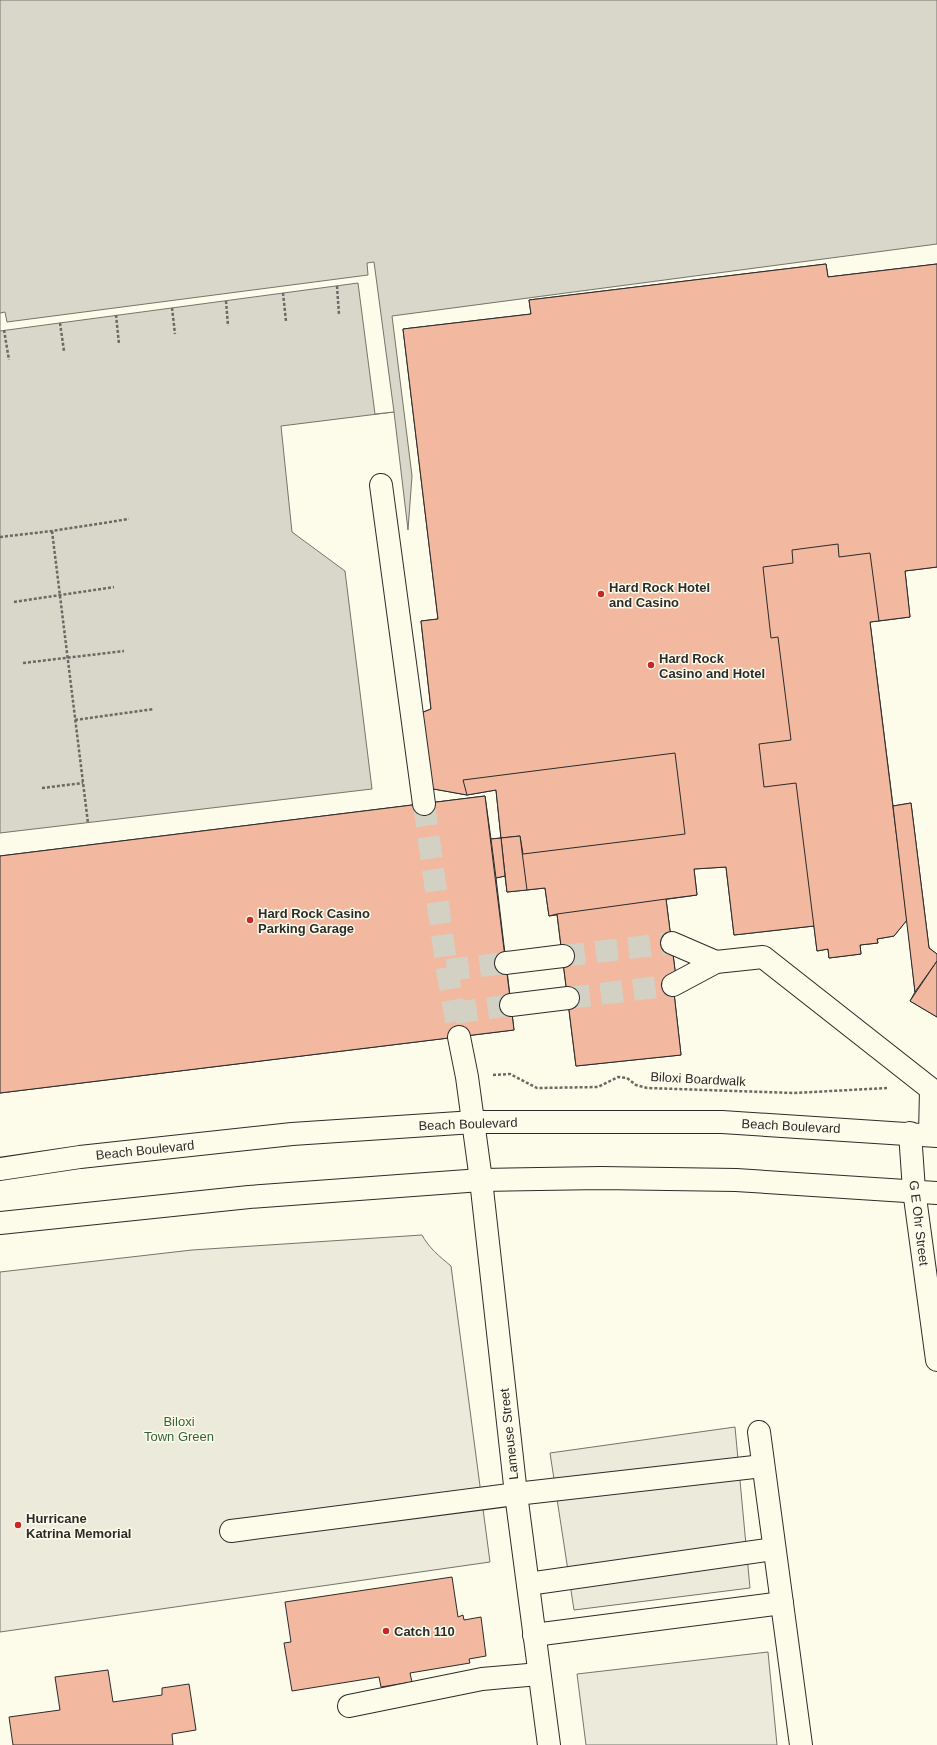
<svg xmlns="http://www.w3.org/2000/svg" width="937" height="1745" viewBox="0 0 937 1745" font-family="Helvetica,sans-serif">
  <rect width="100%" height="100%" fill="#fdfbea"/>
  <path fill="#ecebdb" stroke="#74746e" d="M422,1235C429,1248 439,1256 451,1266L490,1562L0,1632V1272L192,1250Z"/>
  <g fill="#eceadb" stroke="#74746e">
    <polygon points="735,1427 750,1588 574,1610 550,1453"/>
    <polygon points="768,1652 777,1745 586,1745 577,1674"/>
  </g>
  <polygon fill="#d8d7c9" stroke="#74746e" points="0,0 937,0 937,244 392,316 412,476 408,530 394,412 281,426 292,532 345,571 372,789 0,833"/>
  <polygon fill="#fdfbea" stroke="#74746e" points="374,262 394,412 375,414 358,283 0,331 0,313 5,312 7,322 368,275 367,263"/>
  <g fill="#f2b8a0" stroke="#2b2b2b">
    <polygon points="826,264 828,277 937,264 937,567 905,571 910,617 879,621 870,553 839,557 838,544 792,550 793,563 763,567 771,638 778,637 791,740 759,744 764,787 796,783 814,926 734,935 726,867 694,869 697,895 549,916 545,888 527,890 523,854 685,834 675,753 463,780 467,795 428,788 421,713 431,709 421,621 438,619 403,329 531,314 529,300"/>
    <polygon points="826,264 828,277 937,264 937,567 905,571 910,617 870,622 893,806 911,803 929,948 937,954 937,1017 910,1001 915,992 907,920 894,936 877,939 878,943 860,945 861,954 829,958 828,949 817,951 814,926 734,935 726,867 694,869 697,895 666,899 676,978 672,975 681,1055 576,1066 557,914 549,916 545,888 507,892 505,876 496,878 514,1030 0,1093 0,856 485,796 491,839 501,838 496,790 467,795 428,788 421,713 431,709 421,621 438,619 403,329 531,314 529,300"/>
    <polygon points="838,544 839,557 870,553 879,621 870,622 907,920 894,936 877,939 878,943 860,945 861,954 829,958 828,949 817,951 796,783 764,787 759,744 791,740 778,637 771,638 763,567 793,563 792,550"/>
    <polygon points="675,753 685,834 523,854 520,836 501,838 496,790 467,795 463,780"/>
    <polygon points="485,796 514,1030 0,1093 0,856"/>
    <polygon points="911,803 929,948 937,954 937,961 915,992 893,806"/>
    <polygon points="520,836 527,890 507,892 501,838"/>
    <polygon points="501,838 505,876 496,878 491,839"/>
    <polygon points="666,899 676,978 672,975 681,1055 576,1066 557,914"/>
    <polygon points="937,961 937,1017 910,1001"/>
    <polygon points="452,1577 458,1617 463,1615 464,1620 481,1617 486,1656 469,1659 470,1663 410,1673 412,1682 381,1687 379,1677 292,1691 284,1643 291,1642 285,1602"/>
    <polygon points="108,1670 113,1702 162,1695 162,1688 189,1684 196,1730 172,1734 173,1745 13,1745 9,1717 60,1710 55,1677"/>
  </g>
  <g fill="none" stroke-linecap="round" stroke-linejoin="round">
    <g stroke="#d3d1c4" stroke-width="22" stroke-dasharray="22 11" stroke-linecap="butt">
      <polyline points="424,804 447,970 459,1037"/>
      <polyline points="563,956 672,943"/>
      <polyline points="447,970 506,963"/>
      <polyline points="568,998 673,985"/>
      <polyline points="455,1013 511,1005"/>
    </g>
    <g stroke="#2b2b2b" stroke-width="24">
      <g id="minor">
        <polyline points="381,485 424,804"/>
        <polyline points="672,943 716,962 673,985"/>
        <polyline points="716,962 763,957 931,1089 930,1135"/>
        <polyline points="506,963 563,956"/>
        <polyline points="511,1005 568,998"/>
        <polyline points="459,1037 467,1077 481,1180 516,1494 549,1745"/>
        <polyline points="910,1133 914,1190 937,1360"/>
        <polyline points="759,1432 801,1745"/>
        <polyline points="231,1531 516,1494 763,1466"/>
        <polyline points="528,1584 774,1549"/>
        <polyline points="534,1635 782,1603"/>
        <polyline points="349,1706 482,1679 539,1674"/>
      </g>
    </g>
    <g stroke="#2b2b2b" stroke-width="24">
      <g id="major">
        <polyline points="0,1169 80,1157 292,1134 474,1122 722,1122 937,1136"/>
        <polyline points="0,1223 249,1197 481,1180 601,1178 736,1180 937,1193"/>
      </g>
    </g>
    <g stroke="#6a6964" stroke-width="2.5" stroke-dasharray="3 2" stroke-linecap="butt">
      <polyline points="337,286 339,315"/>
      <polyline points="283,293 286,321"/>
      <polyline points="226,301 228,326"/>
      <polyline points="172,308 175,334"/>
      <polyline points="116,315 119,344"/>
      <polyline points="60,323 64,351"/>
      <polyline points="4,330 9,360"/>
      <polyline points="52,531 88,823"/>
      <polyline points="0,537 52,531 129,519"/>
      <polyline points="14,602 114,587"/>
      <polyline points="23,663 124,651"/>
      <polyline points="75,720 154,709"/>
      <polyline points="42,788 83,783"/>
      <polyline points="493,1075 510,1074 537,1088 598,1087 618,1077 627,1078 636,1085 647,1088 794,1093 887,1088"/>
    </g>
    <use href="#minor" stroke="#fdfbea" stroke-width="22"/>
    <use href="#major" stroke="#fdfbea" stroke-width="22"/>
  </g>
  <g fill="#c62828" stroke="#fdfbea" stroke-width="1.5">
    <circle cx="601" cy="594" r="4"/>
    <circle cx="651" cy="665" r="4"/>
    <circle cx="250" cy="920" r="4"/>
    <circle cx="18" cy="1525" r="4"/>
    <circle cx="386" cy="1631" r="4"/>
  </g>
  <g text-anchor="middle" dominant-baseline="central" stroke-width="3" stroke-linejoin="round" paint-order="stroke">
    <g font-size="13" font-weight="bold" fill="#2b2b2b" stroke="#fdfbea" text-anchor="start">
      <text x="609" y="587">Hard Rock Hotel<tspan x="609" dy="15">and Casino</tspan></text>
      <text x="659" y="658">Hard Rock<tspan x="659" dy="15">Casino and Hotel</tspan></text>
      <text x="258" y="913">Hard Rock Casino<tspan x="258" dy="15">Parking Garage</tspan></text>
      <text x="26" y="1518">Hurricane<tspan x="26" dy="15">Katrina Memorial</tspan></text>
      <text x="394" y="1631">Catch 110</text>
    </g>
    <g font-size="13" fill="#2b2b2b" stroke="#fdfbea">
      <text transform="translate(698 1079) rotate(3)">Biloxi Boardwalk</text>
      <text transform="translate(468 1124) rotate(-2)">Beach Boulevard</text>
      <text transform="translate(791 1126) rotate(3)">Beach Boulevard</text>
      <text transform="translate(145 1150) rotate(-6)">Beach Boulevard</text>
      <text transform="translate(919 1223) rotate(83)">G E Ohr Street</text>
      <text transform="translate(509 1434) rotate(-96)">Lameuse Street</text>
    </g>
    <g font-size="13" fill="#34623c" stroke="#fdfbea">
      <text x="179" y="1421">Biloxi<tspan x="179" dy="15">Town Green</tspan></text>
    </g>
  </g>
</svg>
